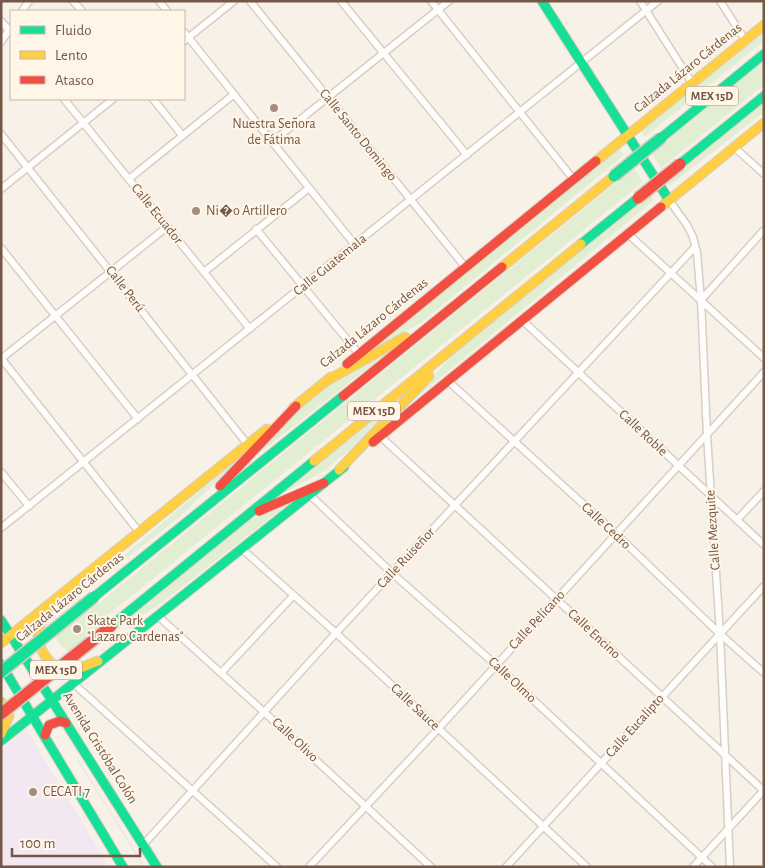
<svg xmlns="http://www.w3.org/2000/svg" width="765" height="868" viewBox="0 0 765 868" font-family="'Alegreya Sans',sans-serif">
  <rect width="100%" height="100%" fill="#f7f1e7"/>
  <polygon fill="#f3e7f1" points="26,729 109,867 1,867 1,750"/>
  <g fill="#e2eed2">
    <polygon points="764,30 764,41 645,137 641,130"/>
    <polygon points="764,61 764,85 661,168 651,152"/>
    <polygon points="764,100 764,112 669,186 666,181"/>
    <polygon points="619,148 624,155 422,322 363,356"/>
    <polygon points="634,168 643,182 97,624 105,635 77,658 59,644 51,623 78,601 92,618 88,612"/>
    <polygon points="651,195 654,200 404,408 467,339"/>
    <polygon points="385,354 247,463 300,406 326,385"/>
    <polygon points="405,391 369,434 324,471 271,500"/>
    <polygon points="245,453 183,514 33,632"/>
    <polygon points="284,507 160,604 103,638 250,520"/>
  </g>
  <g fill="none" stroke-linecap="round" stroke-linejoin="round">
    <g stroke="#d8cec5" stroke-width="9">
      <g id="street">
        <polyline points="73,1 82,11"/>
        <polyline points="159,1 167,11"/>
        <polyline points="250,1 466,268"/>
        <polyline points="341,1 467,155"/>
        <polyline points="431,1 574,180"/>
        <polyline points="640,1 692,83"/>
        <polyline points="720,1 745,40"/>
        <polyline points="22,11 29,1"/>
        <polyline points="1,21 11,33"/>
        <polyline points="184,32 355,245"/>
        <polyline points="184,41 234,1"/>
        <polyline points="1,42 11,27"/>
        <polyline points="64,99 250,329"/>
        <polyline points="153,99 182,135"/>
        <polyline points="1,134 248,445"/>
        <polyline points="272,142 449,1"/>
        <polyline points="734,147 764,174"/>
        <polyline points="129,179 233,95"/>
        <polyline points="1,189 113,99"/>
        <polyline points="669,200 687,225 693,237 697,253 701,300 707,435 720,634 730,867"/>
        <polyline points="256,229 359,354"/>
        <polyline points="628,234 764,358"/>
        <polyline points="1,248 138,419"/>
        <polyline points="204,272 309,188"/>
        <polyline points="701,300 764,230"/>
        <polyline points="522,320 764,545"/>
        <polyline points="1,358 140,533"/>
        <polyline points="1,359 167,227"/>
        <polyline points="447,380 616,534 720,634 764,673"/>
        <polyline points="380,436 764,791"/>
        <polyline points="1,472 29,506"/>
        <polyline points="310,495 392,573 496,665 712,867"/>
        <polyline points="737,520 764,491"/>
        <polyline points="1,528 658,1"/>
        <polyline points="242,549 336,633 587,867"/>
        <polyline points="158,616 264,712 431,867"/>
        <polyline points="221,673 293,596"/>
        <polyline points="73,683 277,867"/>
        <polyline points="143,845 336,633 695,247"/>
        <polyline points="309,867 438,729 764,372"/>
        <polyline points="506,867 764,586"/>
        <polyline points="693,867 764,790"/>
      </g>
    </g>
    <g stroke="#d8cdc4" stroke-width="11">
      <g id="fast">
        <polyline points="542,1 669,200"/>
        <polyline points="661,138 764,54"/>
        <polyline points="680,164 764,96"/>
        <polyline points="581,244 638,198"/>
        <polyline points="94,597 343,396"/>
        <polyline points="1,620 157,867"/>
        <polyline points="111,626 314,461"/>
        <polyline points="1,664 123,867"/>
        <polyline points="1,741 344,467"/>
      </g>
    </g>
    <g stroke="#d8cdc4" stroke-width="11">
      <g id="slow">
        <polyline points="596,161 764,25"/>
        <polyline points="661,207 764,123"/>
        <polyline points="502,267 614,176"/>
        <polyline points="328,380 405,337"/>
        <polyline points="293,408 331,377"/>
        <polyline points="314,461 581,244"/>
        <polyline points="339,470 429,376"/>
        <path d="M49,609C44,616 38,625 38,634C37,647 50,668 64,670C75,672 87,665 98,661"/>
        <polyline points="1,643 267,429"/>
        <polyline points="1,702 9,716 1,734"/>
      </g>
    </g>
    <g stroke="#d8cdc4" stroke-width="11">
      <g id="jam">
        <polyline points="347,364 596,161"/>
        <polyline points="343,396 502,267"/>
        <polyline points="373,442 661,207"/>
        <polyline points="220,486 296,406"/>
        <polyline points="259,511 324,483"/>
        <polyline points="45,735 49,725 60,721 66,723"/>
      </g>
    </g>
    <use href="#street" stroke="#fefdfb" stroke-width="6"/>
    <use href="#fast" stroke="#16e098" stroke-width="9"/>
    <use href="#slow" stroke="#ffcf43" stroke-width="9"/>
    <use href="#jam" stroke="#f24e42" stroke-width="9"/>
    <polyline stroke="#e4e1e4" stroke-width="1" points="78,760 144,867"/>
    <g stroke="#d5ccc4" stroke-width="14" stroke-linecap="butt">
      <g id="fast-bridge">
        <polyline points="614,176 661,138"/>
        <polyline points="1,672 94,597"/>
      </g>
    </g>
    <g stroke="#d5ccc4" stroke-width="14" stroke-linecap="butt">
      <g id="jam-bridge">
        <polyline points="638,198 680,164"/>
        <polyline points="1,714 111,626"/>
      </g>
    </g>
    <use href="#fast-bridge" stroke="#16e098" stroke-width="11"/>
    <use href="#jam-bridge" stroke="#f24e42" stroke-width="11"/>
  </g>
  <g fill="#a28d7f" stroke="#fff6e8" stroke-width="2">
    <circle cx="274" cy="108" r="5"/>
    <circle cx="196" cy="211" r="5"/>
    <circle cx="77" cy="629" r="5"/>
    <circle cx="33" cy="792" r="5"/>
  </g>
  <g text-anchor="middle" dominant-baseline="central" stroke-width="4" stroke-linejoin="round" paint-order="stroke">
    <g fill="#fff6e8" stroke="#9e8777" stroke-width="1">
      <rect x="686" y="86.5" width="52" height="19" rx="4"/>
      <rect x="348" y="401.5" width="52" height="19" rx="4"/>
      <rect x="30" y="660.5" width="52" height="19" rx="4"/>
    </g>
    <g font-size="12" font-weight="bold" fill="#755747">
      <text x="712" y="96">MEX 15D</text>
      <text x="374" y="411">MEX 15D</text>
      <text x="56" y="670">MEX 15D</text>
    </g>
    <g font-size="14" fill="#755747" stroke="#fff6e8">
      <text transform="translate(688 68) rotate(-39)">Calzada Lázaro Cárdenas</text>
      <text transform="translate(358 135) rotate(51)">Calle Santo Domingo</text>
      <text transform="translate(157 214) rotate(51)">Calle Ecuador</text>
      <text transform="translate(330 265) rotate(-39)">Calle Guatemala</text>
      <text transform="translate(125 289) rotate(52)">Calle Perú</text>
      <text transform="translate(374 323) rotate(-39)">Calzada Lázaro Cárdenas</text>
      <text transform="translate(643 433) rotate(43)">Calle Roble</text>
      <text transform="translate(606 526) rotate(43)">Calle Cedro</text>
      <text transform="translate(713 530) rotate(-94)">Calle Mezquite</text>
      <text transform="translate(406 558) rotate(-47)">Calle Ruiseñor</text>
      <text transform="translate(70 597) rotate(-39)">Calzada Lázaro Cárdenas</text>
      <text transform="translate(537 620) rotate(-47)">Calle Pelícano</text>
      <text transform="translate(594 634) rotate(43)">Calle Encino</text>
      <text transform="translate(512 680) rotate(43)">Calle Olmo</text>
      <text transform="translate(415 707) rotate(43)">Calle Sauce</text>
      <text transform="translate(635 726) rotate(-48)">Calle Eucalipto</text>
      <text transform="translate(295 740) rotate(43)">Calle Olivo</text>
      <text transform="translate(100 748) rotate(58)">Avenida Cristóbal Colón</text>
    </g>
    <g font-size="14" fill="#755747" stroke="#fff6e8" text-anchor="start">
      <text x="274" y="124" text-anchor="middle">Nuestra Señora<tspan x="274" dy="16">de Fátima</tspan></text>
      <text x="206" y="211">Ni�o Artillero</text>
      <text x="87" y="621">Skate Park<tspan x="87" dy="16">"Lazaro Cardenas"</tspan></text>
      <text x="43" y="792">CECATI 7</text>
    </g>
  </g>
  <rect width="765" height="868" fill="none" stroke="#755747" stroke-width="5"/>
  <rect x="10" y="10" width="175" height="90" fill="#fff6e8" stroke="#c8b6a8"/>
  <rect x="20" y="26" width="25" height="8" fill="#16e098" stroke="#c8b6a8"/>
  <text x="55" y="35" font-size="15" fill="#755747">Fluido</text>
  <rect x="20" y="51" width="25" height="8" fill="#ffcf43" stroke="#c8b6a8"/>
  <text x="55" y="60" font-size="15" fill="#755747">Lento</text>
  <rect x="20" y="76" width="25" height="8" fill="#f24e42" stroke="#c8b6a8"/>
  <text x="55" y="85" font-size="15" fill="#755747">Atasco</text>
  <path d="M12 848v8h128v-8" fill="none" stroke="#755747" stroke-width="2.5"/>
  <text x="20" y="848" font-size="15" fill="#755747" stroke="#fff6e8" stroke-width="4" paint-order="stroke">100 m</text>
</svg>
